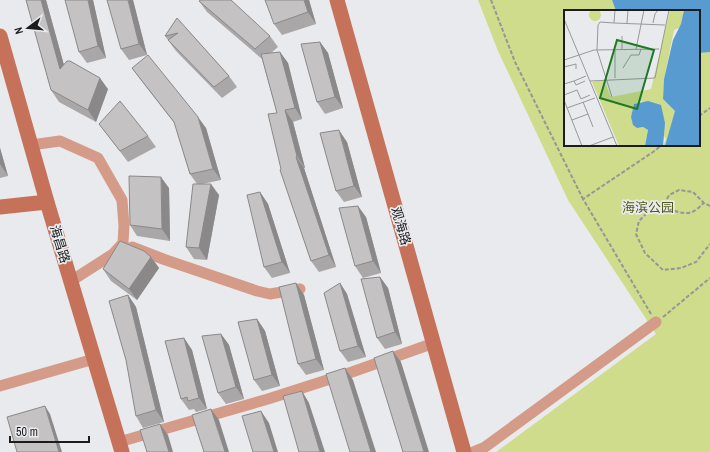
<svg xmlns="http://www.w3.org/2000/svg" width="710" height="452" viewBox="0 0 710 452" font-family="'Archivo Narrow','Noto Sans SC',sans-serif">
  <rect width="100%" height="100%" fill="#e9eaed"/>
  <polygon fill="#cedc8b" points="478,0 612,0 616,11 565,11 565,145 699,145 699,53 710,52 710,452 496,452 656,334 568,200 498,51"/>
  <polygon fill="#579bd1" points="612,0 710,0 710,52 699,53 699,11 616,11"/>
  <g fill="none" stroke-linecap="round" stroke-linejoin="round">
    <g stroke="#969698" stroke-width="2" stroke-dasharray="4 2" stroke-linecap="butt">
      <polyline points="491,0 515,62 583,199"/>
      <polyline points="699,116 710,108"/>
      <path d="M664,205C673,211 684,216 694,211C698,209 701,205 704,203"/>
      <polyline points="710,206 704,203 693,192 679,190 669,195 664,205 649,211 639,221 636,234 645,253 663,270 681,268 696,262 710,244"/>
      <polyline points="651,314 583,199 653,152 662,145"/>
      <polyline points="663,317 710,278"/>
    </g>
    <g stroke="#d59b89" stroke-width="11">
      <polyline points="31,144 31,145 60,141 98,158 122,200 124,226 123,243 113,254 71,281"/>
      <polyline points="132,247 163,259 257,291 270,294 300,289"/>
      <polyline points="0,386 94,359"/>
      <polyline points="119,442 268,399 352,372 434,343"/>
      <polyline points="473,452 485,447 656,322"/>
    </g>
    <g stroke="#c67159" stroke-width="15">
      <polyline points="337,0 464,452"/>
      <polyline points="0,36 47,202 122,452"/>
      <polyline points="0,207 47,202"/>
    </g>
  </g>
  <g fill="#a9a7a8">
    <polygon points="26,0 46,0 64,65 108,89 96,122 59,102 51,90"/>
    <polygon points="93,0 106,58 87,63 79,52"/>
    <polygon points="133,0 147,55 129,60 121,49"/>
    <polygon points="309,0 316,24 282,35 274,24"/>
    <polygon points="199,1 270,36 278,47 271,53 280,52 288,63 302,119 293,122 305,168 304,168 336,267 319,272 311,261 281,169 277,113 262,59 207,12"/>
    <polygon points="177,18 229,76 237,87 222,98 176,51 165,36"/>
    <polygon points="320,42 328,53 343,108 325,114 317,102"/>
    <polygon points="132,68 206,128 221,180 202,184 219,195 207,260 194,259 186,247 197,184 190,174 175,124 140,79"/>
    <polygon points="99,124 148,136 156,147 128,162"/>
    <polygon points="347,142 362,197 344,202 336,191"/>
    <polygon points="0,148 8,176 0,178"/>
    <polygon points="169,188 170,241 137,236 130,225"/>
    <polygon points="260,192 268,204 290,273 272,278 264,267"/>
    <polygon points="366,217 381,273 363,278 355,266"/>
    <polygon points="151,257 159,268 137,300 111,281 103,269"/>
    <polygon points="380,277 388,288 402,344 385,349 377,338"/>
    <polygon points="296,283 304,295 324,370 306,375 298,364"/>
    <polygon points="340,283 347,294 366,357 348,362 340,351"/>
    <polygon points="128,295 136,307 164,422 143,428 136,416"/>
    <polygon points="257,319 265,331 280,386 262,391 254,380"/>
    <polygon points="221,334 229,345 244,399 226,404 218,393"/>
    <polygon points="184,338 192,350 207,409 196,412 194,409 189,410 181,399"/>
  </g>
  <g fill="#8a8888">
    <polygon points="41,0 46,0 68,80 60,69"/>
    <polygon points="88,0 93,0 106,58 98,46"/>
    <polygon points="128,0 133,0 147,55 139,44"/>
    <polygon points="304,0 309,0 316,24 308,12"/>
    <polygon points="320,42 328,53 343,108 335,97"/>
    <polygon points="280,52 288,63 302,119 295,108"/>
    <polygon points="100,78 108,89 96,122 88,110"/>
    <polygon points="285,110 293,122 305,168 297,156"/>
    <polygon points="198,117 206,128 221,180 213,169"/>
    <polygon points="339,130 347,142 362,197 354,186"/>
    <polygon points="0,148 8,176 0,164"/>
    <polygon points="296,157 304,168 336,267 329,255"/>
    <polygon points="161,177 169,188 170,241 162,229"/>
    <polygon points="211,184 219,195 207,260 199,248"/>
    <polygon points="260,192 268,204 290,273 282,262"/>
    <polygon points="358,206 366,217 381,273 373,261"/>
    <polygon points="151,257 159,268 137,300 129,289"/>
    <polygon points="380,277 388,288 402,344 395,332"/>
    <polygon points="296,283 304,295 324,370 316,359"/>
    <polygon points="340,283 347,294 366,357 358,346"/>
    <polygon points="128,295 136,307 164,422 156,410"/>
    <polygon points="257,319 265,331 280,386 272,375"/>
    <polygon points="221,334 229,345 244,399 236,387"/>
    <polygon points="184,338 192,350 207,409 199,398"/>
    <polygon points="393,351 401,362 429,452 424,452"/>
    <polygon points="345,368 353,380 376,452 371,452"/>
    <polygon points="302,391 309,403 325,452 320,452"/>
    <polygon points="45,406 50,414 62,452 59,452"/>
    <polygon points="211,409 219,420 229,452 225,452"/>
    <polygon points="261,411 269,423 278,452 274,452"/>
    <polygon points="160,424 168,435 173,452 169,452"/>
  </g>
  <g fill="#c5c2c3" stroke="#8a8888">
    <polygon points="26,0 41,0 60,69 67,61 70,61 100,78 88,110 51,90"/>
    <polygon points="65,0 88,0 98,46 79,52"/>
    <polygon points="107,0 128,0 139,44 121,49"/>
    <polygon points="201,0 231,0 270,36 255,49 199,1"/>
    <polygon points="265,0 304,0 308,12 274,24"/>
    <polygon points="177,18 229,76 214,87 168,40 178,33 165,36"/>
    <polygon points="320,42 335,97 317,102 301,44"/>
    <polygon points="280,52 295,108 285,110 297,156 296,157 329,255 311,261 280,170 281,169 268,114 277,113 261,54"/>
    <polygon points="148,55 198,117 213,169 190,174 174,122 132,68"/>
    <polygon points="120,101 148,136 120,151 99,124"/>
    <polygon points="339,130 354,186 336,191 320,133"/>
    <polygon points="129,176 161,177 162,229 130,225"/>
    <polygon points="193,184 211,184 199,248 186,247"/>
    <polygon points="260,192 282,262 264,267 247,195"/>
    <polygon points="358,206 373,261 355,266 339,208"/>
    <polygon points="120,241 144,251 151,257 129,289 103,269"/>
    <polygon points="380,277 395,332 377,338 361,279"/>
    <polygon points="296,283 316,359 298,364 279,287"/>
    <polygon points="340,283 358,346 340,351 324,293"/>
    <polygon points="128,295 156,410 136,416 126,360 109,301"/>
    <polygon points="257,319 272,375 254,380 238,322"/>
    <polygon points="221,334 236,387 218,393 202,336"/>
    <polygon points="184,338 199,398 188,401 187,397 181,399 165,341"/>
    <polygon points="393,351 424,452 403,452 374,358"/>
    <polygon points="345,368 371,452 350,452 326,374"/>
    <polygon points="302,391 320,452 299,452 283,396"/>
    <polygon points="45,406 59,452 17,452 7,417"/>
    <polygon points="211,409 225,452 204,452 192,415"/>
    <polygon points="261,411 274,452 253,452 242,416"/>
    <polygon points="160,424 169,452 147,452 140,430"/>
  </g>
  <g text-anchor="middle" dominant-baseline="central" stroke-width="3.5" stroke-linejoin="round" paint-order="stroke">
    <g font-size="13" fill="#50581d" stroke="#e9eaed">
      <text x="648" y="207">海滨公园</text>
    </g>
    <g font-size="13" fill="#1c1c1d" stroke="#e9eaed">
      <text transform="translate(401 226) rotate(74)">观海路</text>
      <text transform="translate(60 244) rotate(73)">海昌路</text>
    </g>
  </g>
  <g transform="translate(564 10)">
    <rect width="136" height="136" fill="#e9eaed"/>
    <path d="M25 5a6 6 0 1 1 12 0a6 6 0 1 1-12 0ZM106,0H120L117,17L110,20L100,69L99,89L112,102L102,136H99L102,129L78,91L70,94L67,107L73,118L79,117L84,120L81,136H55L28,72L40,70L47,87L87,79Z" fill="#cedc8b"/>
    <path d="M120,0H136V136H101L111,101L99,89L100,69L109,30L117,14ZM84,91L97,95L101,113L99,136H81L84,120L79,117L73,118L69,115L67,107L70,94Z" fill="#579bd1"/>
    <path fill="none" stroke="#97989a" stroke-width="1" d="M0,9L53,136M50,13L101,15M63,13L64,0M89,13L91,4L94,0M58,26V40M72,39L80,0M51,40V68M67,45H75L77,39M0,50L30,40L95,39M0,57L12,54V59M59,58L67,45M10,71L22,66M26,71L91,68L105,0M0,74L10,71L12,75L21,71M0,85L13,80L17,89L26,85M48,87L33,40L34,15L36,12L50,13L51,0M0,90L18,136M3,98L31,88M24,104L29,117M8,110L24,104L19,92M25,136L49,127"/>
    <path fill="#1e7826" fill-opacity="0.15" stroke="#1e7826" stroke-width="2" d="M53,30L90,40L73,99L36,88Z"/>
    <rect width="136" height="136" fill="none" stroke="#1c1c1d" stroke-width="2"/>
  </g>
  <g transform="translate(28 28) rotate(254)" stroke="#e9eaed" stroke-width="3" paint-order="stroke">
  <path d="M0-3L7 15L0 10L-7 15Z" fill="#1c1c1d"/>
  <text y="-6" font-size="11" font-weight="bold" text-anchor="middle" fill="#1c1c1d">N</text>
  </g>
  <path d="M10 436v6h79v-6" fill="none" stroke="#1c1c1d" stroke-width="2"/>
  <text x="16" y="436" font-size="12" fill="#1c1c1d" stroke="#e9eaed" stroke-width="3" paint-order="stroke">50 m</text>
</svg>
